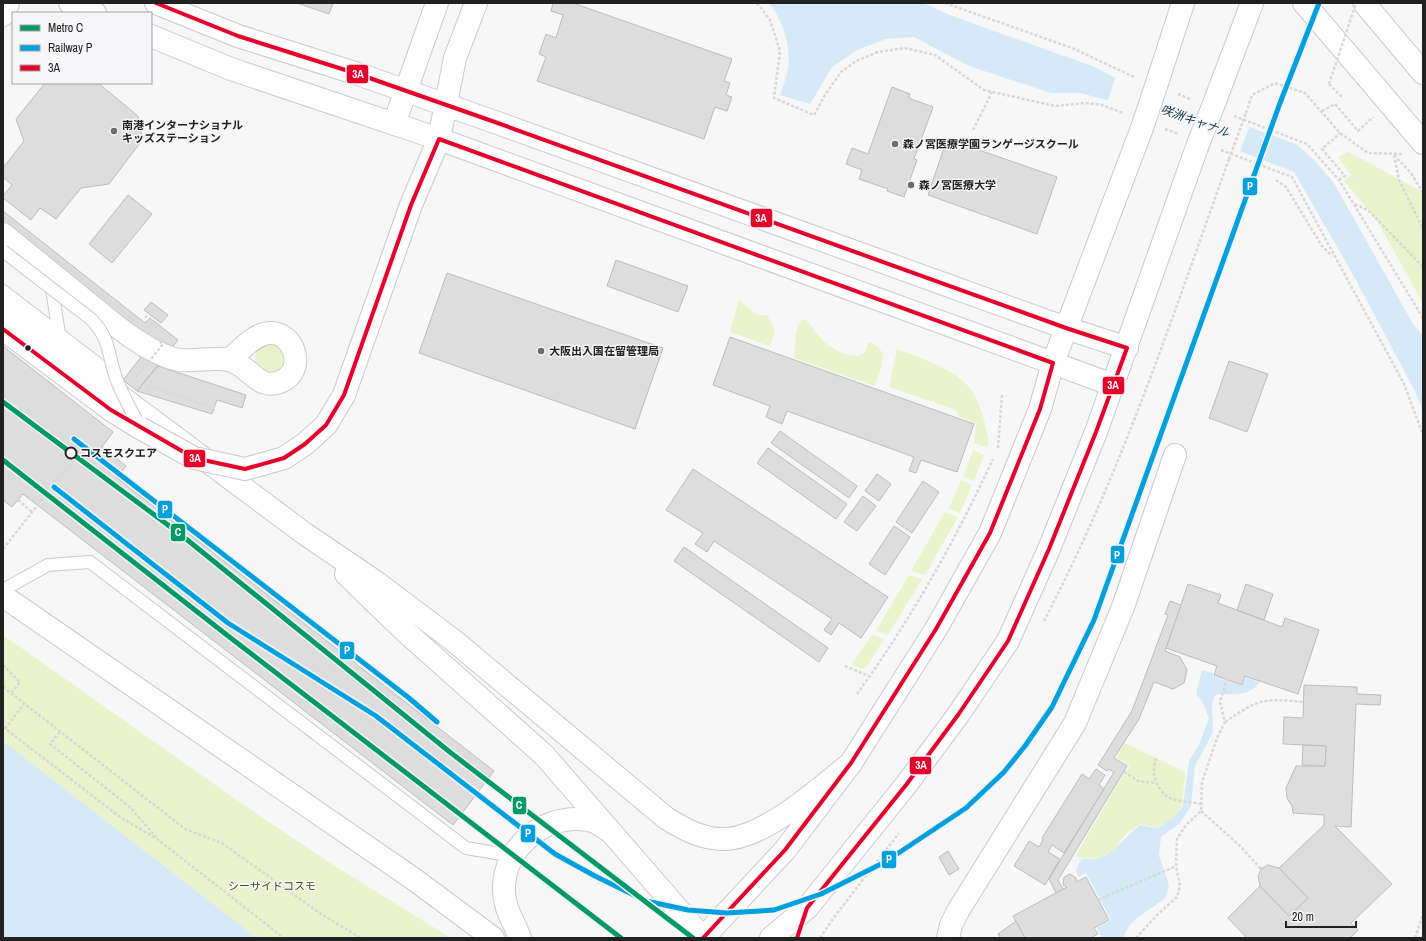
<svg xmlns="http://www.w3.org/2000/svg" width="1426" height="941" viewBox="0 0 1426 941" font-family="'Archivo Narrow','Noto Sans JP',sans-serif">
  <rect width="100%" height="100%" fill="#f7f7f7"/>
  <g fill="#ebf3cd">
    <polygon points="1349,152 1423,192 1423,303 1376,219 1344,181 1351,175 1338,157"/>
    <polygon points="739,300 757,315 767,315 775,330 770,346 730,332"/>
    <path d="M804,319L807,320C812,327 816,334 822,340C832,350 867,369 868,342C892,348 881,370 874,386L794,358C795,348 794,323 804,319Z"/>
    <circle cx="270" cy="359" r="15"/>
    <path d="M897,349C920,358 948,366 966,384C979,396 987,427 989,444L986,447L974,443L976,424L959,416L956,410L889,387Z"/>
    <polygon points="973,450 984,455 974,481 963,477"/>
    <polygon points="961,480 972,485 960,513 949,508"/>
    <polygon points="945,512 958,517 925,575 911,571"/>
    <polygon points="909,575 922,579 888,635 876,631"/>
    <polygon points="3,635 241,803 330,863 451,938 257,938 3,741"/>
    <polygon points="872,635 884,639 867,666 862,669 852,664"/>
    <polygon points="1125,743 1185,772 1182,805 1176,815 1163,825 1156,827 1140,824 1128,832 1112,852 1098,858 1080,858 1076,855 1124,772 1130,766 1116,758"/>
  </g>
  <g fill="#d5e9f6">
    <path d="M769,3H923L952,16L1092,66L1114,77L1296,144L1314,160L1334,183L1413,324L1423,336V411L1415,391L1351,271L1294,172L1107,100L1080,93H1051L969,66L914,37L886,39L857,50L832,67L810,104L780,95C783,86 787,77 788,68C791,46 783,20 769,3Z"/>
    <path d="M1202,670L1213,673V676L1242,686L1246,677L1260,682C1249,697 1233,694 1218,694L1214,697L1212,704L1213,732L1195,766L1191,806L1180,823L1161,837L1159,856L1169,885L1166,897C1153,909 1127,919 1124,938H1102L1097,928L1111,920L1086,873L1078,877L1076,870L1081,859C1087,858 1094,860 1099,858C1116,853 1125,836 1140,825L1156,828L1163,825L1176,815L1183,806L1189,761L1199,745L1209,718L1202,701L1196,694Z"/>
    <polygon points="3,741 257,938 3,938"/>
  </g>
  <polygon fill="#f7f7f7" points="1116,76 1250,125 1240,152 1107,102"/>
  <g fill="#ddd" stroke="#bdbdbe">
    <polygon points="297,3 333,3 329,14"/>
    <polygon points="553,3 573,3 732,59 724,81 730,83 726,95 732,97 727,111 715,107 704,139 537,81 546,57 539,54 546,34 556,38 563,15 551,11"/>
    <polygon points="45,83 98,83 138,116 143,139 109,184 81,188 56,219 40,208 31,220 3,198 3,196 12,185 3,177 3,168 24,141 16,119"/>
    <polygon points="892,87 910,94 909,98 933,107 914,159 917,160 904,197 887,191 888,189 859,179 862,170 846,164 852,148 868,154"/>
    <polygon points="947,139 1057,177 1037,234 928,195"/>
    <polygon points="128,195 152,214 112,263 89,244"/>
    <polygon points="3,211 145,323 150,318 178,340 137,391 123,380 141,357 127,346 3,224"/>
    <polygon points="616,260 688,286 678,312 607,286"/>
    <polygon points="447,273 663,348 635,429 419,353"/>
    <polygon points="151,302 168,315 161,323 144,310"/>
    <polygon points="730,337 974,424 957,472 921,460 916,473 909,471 914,457 787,411 782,424 766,417 770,406 713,385"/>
    <polygon points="3,346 113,432 102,447 126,466 117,478 494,771 453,825 23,494 12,507 3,500"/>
    <polygon points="1229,361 1268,374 1247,432 1209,418"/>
    <polygon points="158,366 246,395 242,408 217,400 212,414 137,391"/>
    <polygon points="780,431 857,486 849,498 771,443"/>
    <polygon points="768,448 847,504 836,519 757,463"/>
    <polygon points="693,469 888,597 861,638 839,623 831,635 824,630 832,619 714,541 707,552 695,544 703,533 666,510"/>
    <polygon points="877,474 891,484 879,501 865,491"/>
    <polygon points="923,481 939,492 912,533 896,522"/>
    <polygon points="863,496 876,506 857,531 844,522"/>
    <polygon points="894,526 910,537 885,575 869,564"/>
    <polygon points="684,547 828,648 819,662 674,561"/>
    <polygon points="1188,584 1221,595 1218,603 1282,627 1285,618 1319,630 1298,694 1245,676 1242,685 1214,675 1217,666 1166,648"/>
    <polygon points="1246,584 1273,594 1264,620 1237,610"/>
    <polygon points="1170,601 1181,605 1165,651 1180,657 1187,670 1184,683 1173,689 1154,682 1139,719 1114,758 1127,766 1058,880 1063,889 1056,893 1049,879 1114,772 1108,769 1107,771 1098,765 1132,711 1168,615 1165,614"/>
    <polygon points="1304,685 1357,687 1357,694 1381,695 1380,705 1356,704 1351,827 1335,826 1392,884 1351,923 1358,930 1350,938 1247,938 1228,918 1260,886 1289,916 1308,898 1279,868 1324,825 1324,815 1293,813 1292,806 1287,798 1286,788 1296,766 1325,766 1326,746 1283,744 1284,717 1303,718"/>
    <polygon points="1303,745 1326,746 1325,766 1302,765"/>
    <polygon points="1096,769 1105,775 1099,785 1104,789 1064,853 1052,845 1048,852 1060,859 1045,885 1014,866 1029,841 1039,847 1043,840 1042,838 1082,774 1089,779"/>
    <polygon points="948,851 959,869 949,875 939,857"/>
    <polygon points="1268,865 1279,868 1308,898 1289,916 1260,886 1258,876 1261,869"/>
    <polygon points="1070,874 1076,878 1076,882 1086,877 1109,920 1094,928 1098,934 1090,938 1025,938 1013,916 1067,887 1063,885 1064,877"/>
    <polygon points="1016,921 1025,938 1000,938 998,934"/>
  </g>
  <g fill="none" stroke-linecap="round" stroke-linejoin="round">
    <g stroke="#cacacb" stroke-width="14">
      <g id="lane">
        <polyline points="52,289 59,334"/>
        <polyline points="3,291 115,377"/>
        <polyline points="3,590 48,565 90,562 466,848 513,856"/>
      </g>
    </g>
    <g stroke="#cacacb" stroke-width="24">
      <polyline id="street" points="948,938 951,925 958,911 1075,723 1123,607 1175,455"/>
    </g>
    <g stroke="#cacacb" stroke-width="24">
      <g id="secondary">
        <polyline points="70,3 95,13"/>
        <polyline points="156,3 238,36 358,74 492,121 1066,328 1127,348"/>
        <polyline points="1304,3 1423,143"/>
        <polyline points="1364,3 1423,73"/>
        <polyline points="3,15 8,3"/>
        <polyline points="151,36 231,69 439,139 1113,385"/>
        <polyline points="1158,80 1183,3"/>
        <polyline points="1215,101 1252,3"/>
        <polyline points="394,124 437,3"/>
        <path d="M3,234C31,257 60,280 88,303C114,324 139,347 171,358C189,364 211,356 229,360C251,366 259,394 284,380C306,367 293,331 269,333C254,334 240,351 229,360"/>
        <path d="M3,309L305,534L376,582L453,640L666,818C685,830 704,840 726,839C766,837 821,787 851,763"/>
        <polyline points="3,329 111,410 140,428"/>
        <polyline points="344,395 411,205 439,139 455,58 476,3"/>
        <polyline points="346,574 407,633 544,755 703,938"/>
        <polyline points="3,596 415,880 493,938"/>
        <path d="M520,938C513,919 503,908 504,886C506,848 540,819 577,819C583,819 590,820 595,822C600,824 604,828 608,830"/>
        <polyline points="703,938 785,850 851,763 936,629 990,533 1040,409 1053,363 1142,128"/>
        <polyline points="771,938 807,908 906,785 958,715 1008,641 1049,549 1096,432 1197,147"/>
      </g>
    </g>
    <g stroke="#d8d8d8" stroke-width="2.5" stroke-dasharray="3 2" stroke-linecap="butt">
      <polyline points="757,3 770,20 780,51 774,98 814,115 825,95 841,72 856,61 878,52 905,48 935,55 984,90 1055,106 1085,103 1102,105 1123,113"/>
      <polyline points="945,3 1072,48 1134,77"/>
      <polyline points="1329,84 1342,97"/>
      <polyline points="1178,94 1192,100"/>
      <polyline points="1322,111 1335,104 1358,131 1373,117"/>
      <polyline points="1246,113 1252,95 1275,83 1305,93 1340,133 1368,153 1403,154"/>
      <polyline points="1234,116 1307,144 1339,180 1423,318"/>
      <polyline points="1165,129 1179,134"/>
      <polyline points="973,130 992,92"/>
      <polyline points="1221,150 1292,177 1404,384 1423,435"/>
      <polyline points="1394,155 1399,180 1423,229"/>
      <polyline points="1394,155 1411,173 1423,193"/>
      <polyline points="1276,180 1286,187 1322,246 1332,256"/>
      <polyline points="1339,180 1345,176 1322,149 1340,133"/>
      <polyline points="1355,204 1369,211 1423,267"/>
      <polyline points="145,318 152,310"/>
      <polyline points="147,386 215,408"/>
      <polyline points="998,448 1002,394"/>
      <polyline points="18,500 32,512"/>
      <path d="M1044,621C1121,474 1173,315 1229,159"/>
      <polyline points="3,665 20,682 11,693"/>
      <polyline points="845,666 869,676"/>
      <polyline points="3,687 185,829 222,843 321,914 361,938"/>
      <path d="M857,694C911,619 954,543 993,459"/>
      <path d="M1225,722C1259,699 1262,698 1303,702"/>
      <polyline points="3,727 120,817 157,839 284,938"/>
      <polyline points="5,729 24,704"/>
      <polyline points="60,732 50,744 130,807 156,837"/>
      <path d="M1156,758C1151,772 1155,788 1168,797C1177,802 1192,802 1202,804"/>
      <polyline points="1124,772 1138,781 1156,783"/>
      <polyline points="1201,811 1240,846 1261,869"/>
      <polyline points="1098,900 1176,866"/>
      <polyline points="820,938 835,916 899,833"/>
      <polyline points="1136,938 1158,914 1177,897 1180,886 1176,866 1177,839 1186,825 1201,811 1202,782 1217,738 1225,722 1220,702 1227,679"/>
      <polyline points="1415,938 1423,914"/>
    </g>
    <use href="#lane" stroke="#fefefe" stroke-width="12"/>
    <use href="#street" stroke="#fefefe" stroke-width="22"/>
    <use href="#secondary" stroke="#fefefe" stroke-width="22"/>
    <g stroke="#cacacb" stroke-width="14" stroke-linecap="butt">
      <path id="lane-bridge" d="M3,251L91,319C111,340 107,352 116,378C122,395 132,411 140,428"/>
    </g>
    <g stroke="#cacacb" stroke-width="24" stroke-linecap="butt">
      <g id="secondary-bridge">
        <polyline points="1142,128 1158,80"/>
        <polyline points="1197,147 1215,101"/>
        <polyline points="140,428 194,458 245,469 284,458 305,444 326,425 344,395"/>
      </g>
    </g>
    <g stroke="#d8d8d8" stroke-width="2.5" stroke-dasharray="3 2" stroke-linecap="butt">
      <polyline points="1329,84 1356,3"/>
      <polyline points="1229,159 1246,113"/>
      <polyline points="3,217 163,344 135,379"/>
      <polyline points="3,549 74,459"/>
    </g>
    <use href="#lane-bridge" stroke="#fefefe" stroke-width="12"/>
    <use href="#secondary-bridge" stroke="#fefefe" stroke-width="22"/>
    <g stroke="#f6f6f8" stroke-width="7">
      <g id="bus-1">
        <polyline points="156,3 238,36 358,74 492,121 1066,328 1127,348 1096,432 1049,549 1008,641 958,715 906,785 807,908 797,938"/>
        <polyline points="3,329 111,410 194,458 245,469 284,458 305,444 326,425 344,395 411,205 439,139 1053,363 1040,409 990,533 936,629 851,763 785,850 703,938"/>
      </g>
    </g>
    <use href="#bus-1" stroke="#e4002b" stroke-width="4"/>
    <g stroke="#f6f6f8" stroke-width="8">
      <g id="rail-1">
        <polyline points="74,439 409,698 437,722"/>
        <polyline points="54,487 228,623 376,716 555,854 595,876 646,901 688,910 727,913 774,910 821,894 885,862 966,808 1004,772 1025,746 1052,707 1094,620 1280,103 1319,3"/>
      </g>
    </g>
    <use href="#rail-1" stroke="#00a0de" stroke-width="5"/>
    <g stroke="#f6f6f8" stroke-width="8">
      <g id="metro-1">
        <polyline points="3,402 180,534 451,753 693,938"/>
        <polyline points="3,460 232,639 621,938"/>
      </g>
    </g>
    <use href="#metro-1" stroke="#019a66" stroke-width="5"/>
  </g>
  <g fill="#6c6c6d" stroke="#f6f6f8" stroke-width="1.5">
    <circle cx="114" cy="131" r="4"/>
    <circle cx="895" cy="144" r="4"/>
    <circle cx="911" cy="185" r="4"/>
    <circle cx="541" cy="351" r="4"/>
  </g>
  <circle fill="#212122" stroke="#f6f6f8" stroke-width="1.5" cx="28" cy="348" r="3.5"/>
  <circle fill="#f6f6f8" stroke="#212122" stroke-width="2" cx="71" cy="453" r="5.5"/>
  <g text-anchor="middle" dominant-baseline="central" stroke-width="3" stroke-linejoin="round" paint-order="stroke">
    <g font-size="11" font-weight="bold" fill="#212122" stroke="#f6f6f8" text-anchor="start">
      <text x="122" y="125">南港インターナショナル<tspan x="122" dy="13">キッズステーション</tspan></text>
      <text x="903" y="144">森ノ宮医療学園ランゲージスクール</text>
      <text x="919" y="185">森ノ宮医療大学</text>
      <text x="549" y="351">大阪出入国在留管理局</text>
    </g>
    <g font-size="11" font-weight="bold" fill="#212122" stroke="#f6f6f8" text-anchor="start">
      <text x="80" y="453">コスモスクエア</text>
    </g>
    <g font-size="11" fill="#454d16" stroke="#f6f6f8">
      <text x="272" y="886">シーサイドコスモ</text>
    </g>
    <g font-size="12" font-style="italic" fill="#143548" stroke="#f6f6f8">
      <text transform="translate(1195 121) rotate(20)">咲洲キャナル</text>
    </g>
  </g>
  <g stroke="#f6f6f8" stroke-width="1.5">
    <rect x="346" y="64" width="23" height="20" rx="4" fill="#e4002b"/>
    <rect x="1242" y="177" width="16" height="19" rx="4" fill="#00a0de"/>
    <rect x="750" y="208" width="23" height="20" rx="4" fill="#e4002b"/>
    <rect x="1102" y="376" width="23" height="19" rx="4" fill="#e4002b"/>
    <rect x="183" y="449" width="23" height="19" rx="4" fill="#e4002b"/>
    <rect x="157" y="500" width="16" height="19" rx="4" fill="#00a0de"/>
    <rect x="170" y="523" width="16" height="19" rx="4" fill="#019a66"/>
    <rect x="1110" y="545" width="15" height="19" rx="4" fill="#00a0de"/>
    <rect x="339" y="641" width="16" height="19" rx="4" fill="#00a0de"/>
    <rect x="909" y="756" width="23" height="19" rx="4" fill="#e4002b"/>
    <rect x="512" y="796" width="15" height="19" rx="4" fill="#019a66"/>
    <rect x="520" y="824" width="16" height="19" rx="4" fill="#00a0de"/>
    <rect x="881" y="850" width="16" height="19" rx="4" fill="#00a0de"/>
  </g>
  <g font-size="11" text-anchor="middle" font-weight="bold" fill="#fff">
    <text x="358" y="78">3A</text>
    <text x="1250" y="190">P</text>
    <text x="761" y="222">3A</text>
    <text x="1113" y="389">3A</text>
    <text x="195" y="462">3A</text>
    <text x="165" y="513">P</text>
    <text x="178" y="536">C</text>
    <text x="1117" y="559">P</text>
    <text x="347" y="654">P</text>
    <text x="921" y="769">3A</text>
    <text x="519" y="809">C</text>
    <text x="528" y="837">P</text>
    <text x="889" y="863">P</text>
  </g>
  <rect width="1426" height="941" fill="none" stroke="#212122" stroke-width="8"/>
  <rect x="12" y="12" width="140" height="72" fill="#f6f6f8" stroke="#a1a1a2"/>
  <rect x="20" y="25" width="20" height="6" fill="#019a66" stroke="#a1a1a2"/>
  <text x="48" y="32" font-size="12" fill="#212122">Metro C</text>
  <rect x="20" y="45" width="20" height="6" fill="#00a0de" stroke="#a1a1a2"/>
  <text x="48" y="52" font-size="12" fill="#212122">Railway P</text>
  <rect x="20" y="65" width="20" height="6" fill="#e4002b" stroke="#a1a1a2"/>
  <text x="48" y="72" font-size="12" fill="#212122">3A</text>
  <path d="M1286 921v6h70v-6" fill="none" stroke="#212122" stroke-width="2"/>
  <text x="1292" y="921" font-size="12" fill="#212122" stroke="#f6f6f8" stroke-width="3" paint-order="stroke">20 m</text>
</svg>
